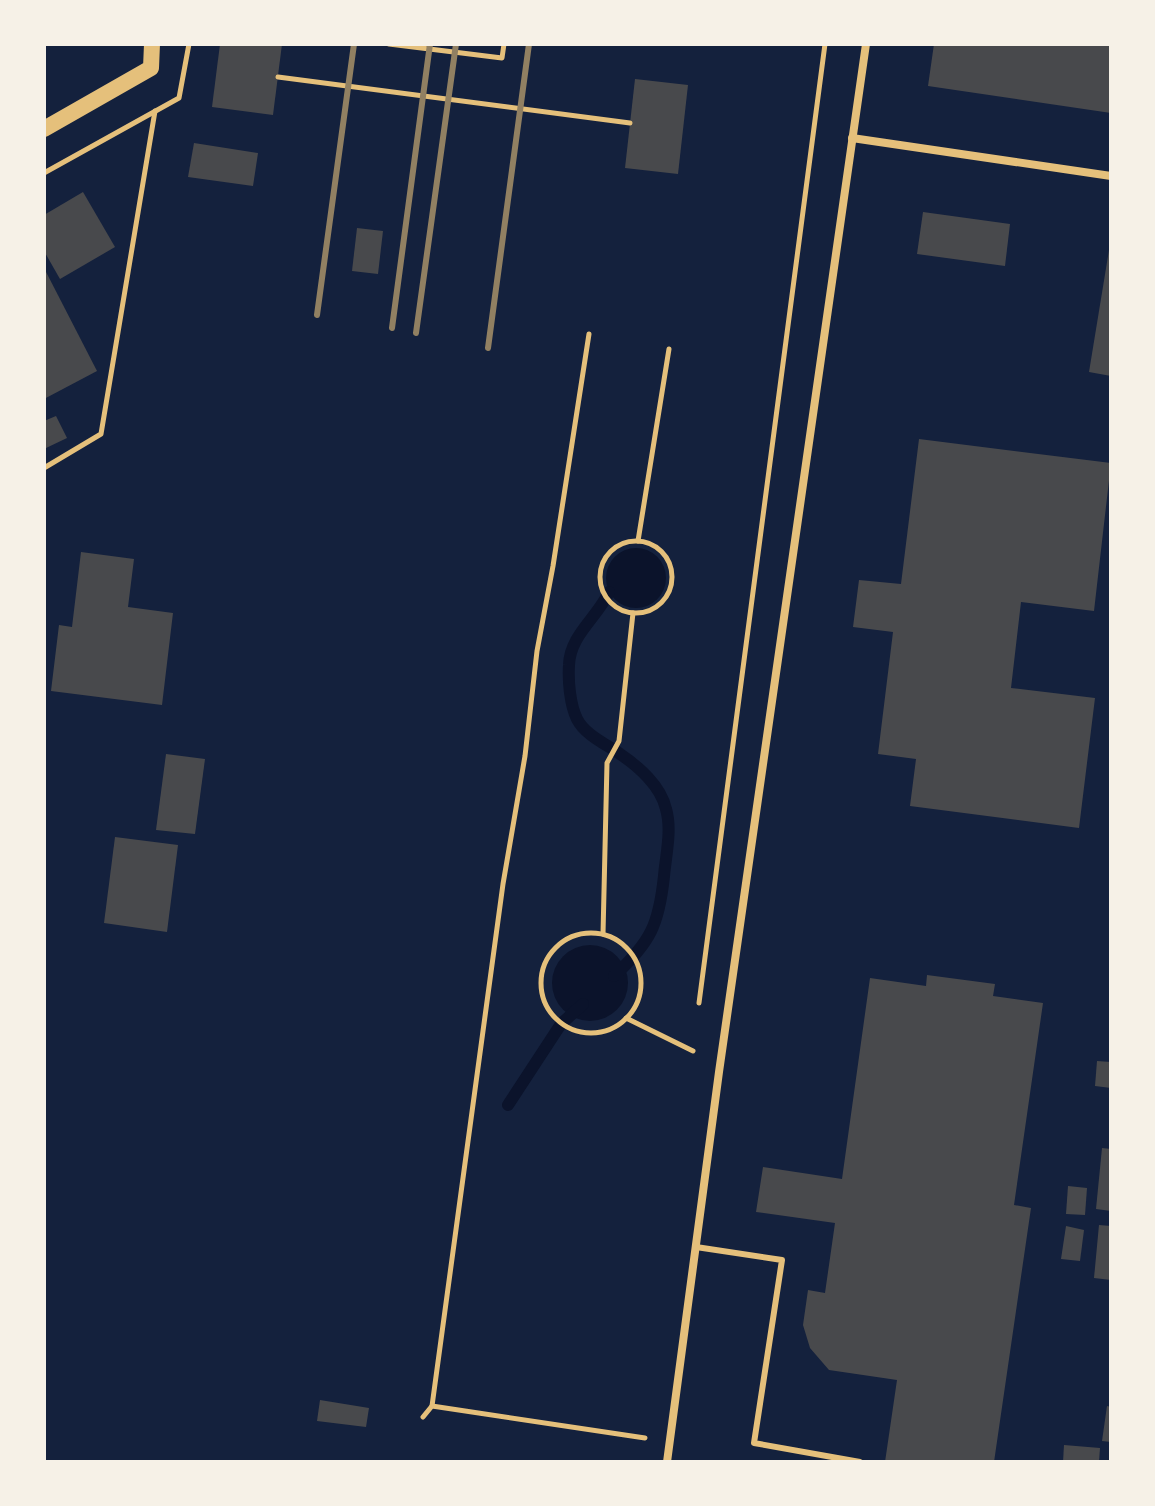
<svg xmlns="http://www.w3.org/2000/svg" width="1155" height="1506" viewBox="0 0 1155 1506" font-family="Manrope,sans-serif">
  <rect width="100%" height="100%" fill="#14213d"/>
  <g fill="#0b132b">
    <circle cx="636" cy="578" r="30"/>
    <circle cx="590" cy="983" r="38"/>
  </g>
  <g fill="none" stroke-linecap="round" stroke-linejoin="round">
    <g stroke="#0b132b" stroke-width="12">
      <path d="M609,592C597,618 570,635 569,665C568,681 570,705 577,719C585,735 606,744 620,754C638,766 661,786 666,809C672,830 666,854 664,876C659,924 651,942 614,976"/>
      <polyline points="508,1105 561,1024 583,1004"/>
    </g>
  </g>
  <g fill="#48494c">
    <polygon points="220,44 282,44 273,115 212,107"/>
    <polygon points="934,44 1111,44 1111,113 928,86"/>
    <polygon points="635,79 688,85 678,174 625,168"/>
    <polygon points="194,143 258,153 253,186 188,177"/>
    <polygon points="83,192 115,247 60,279 44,251 44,215"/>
    <polygon points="923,212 1010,224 1005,266 917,254"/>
    <polygon points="357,228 383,231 378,274 352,271"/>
    <polygon points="1109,250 1111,250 1111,376 1089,372"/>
    <polygon points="44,268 97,371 44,399"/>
    <polygon points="56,416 67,438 44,449 44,421"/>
    <polygon points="919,439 1111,463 1094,611 1021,602 1011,688 1095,698 1079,828 910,806 916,759 878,754 893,632 853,627 859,580 901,584"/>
    <polygon points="81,552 134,559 128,607 173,613 162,705 51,691 59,625 72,627"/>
    <polygon points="166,754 205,759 195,834 156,830"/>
    <polygon points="115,837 178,845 167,932 104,923"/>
    <polygon points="927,975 995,984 993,996 1043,1003 1014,1205 1031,1208 994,1462 885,1462 897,1380 829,1370 810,1348 803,1325 808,1290 825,1293 835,1223 756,1212 763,1167 842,1179 870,978 926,986"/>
    <polygon points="1097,1061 1111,1062 1111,1088 1095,1086"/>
    <polygon points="1102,1148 1111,1149 1111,1211 1096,1209"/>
    <polygon points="1068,1186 1087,1188 1085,1215 1066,1214"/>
    <polygon points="1099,1225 1111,1226 1111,1280 1094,1278"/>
    <polygon points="1066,1226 1084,1230 1080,1261 1061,1259"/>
    <polygon points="320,1400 369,1408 366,1427 317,1421"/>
    <polygon points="1107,1406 1111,1407 1111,1442 1102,1441"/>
    <polygon points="1064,1445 1100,1448 1099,1462 1063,1462"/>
  </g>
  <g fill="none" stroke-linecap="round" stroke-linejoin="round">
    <g stroke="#e5c07b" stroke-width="5">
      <polyline points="389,44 502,58 504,44"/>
      <polyline points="278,77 630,123"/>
      <polyline points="44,173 179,98 189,44"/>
      <polyline points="44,468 101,434 155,111"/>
      <polyline points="638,541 669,349"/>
      <circle cx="636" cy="577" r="36"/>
      <circle cx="591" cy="983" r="50"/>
      <polyline points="603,934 607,763 619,741 633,613"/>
      <polyline points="699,1003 825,44"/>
      <polyline points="626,1018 693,1051"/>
      <polyline points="432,1406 503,884 525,756 537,651 553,566 589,334"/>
      <polyline points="423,1417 432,1406 645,1438"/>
    </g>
    <polyline stroke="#e5c07b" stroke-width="6" points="696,1247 782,1260 754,1443 860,1462"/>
    <g stroke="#e5c07b" stroke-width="8">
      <polyline points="852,138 1111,176"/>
      <polyline points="667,1462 719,1072 866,44"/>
    </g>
    <polyline stroke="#e5c07b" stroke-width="16" points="44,129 151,68 152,44"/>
    <g stroke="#918062" stroke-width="6">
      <polyline points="317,315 354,44"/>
      <polyline points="392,328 430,44"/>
      <polyline points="416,333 456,44"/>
      <polyline points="488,348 529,44"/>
    </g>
  </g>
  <rect width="1155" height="1506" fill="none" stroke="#f6f1e7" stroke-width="92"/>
</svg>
